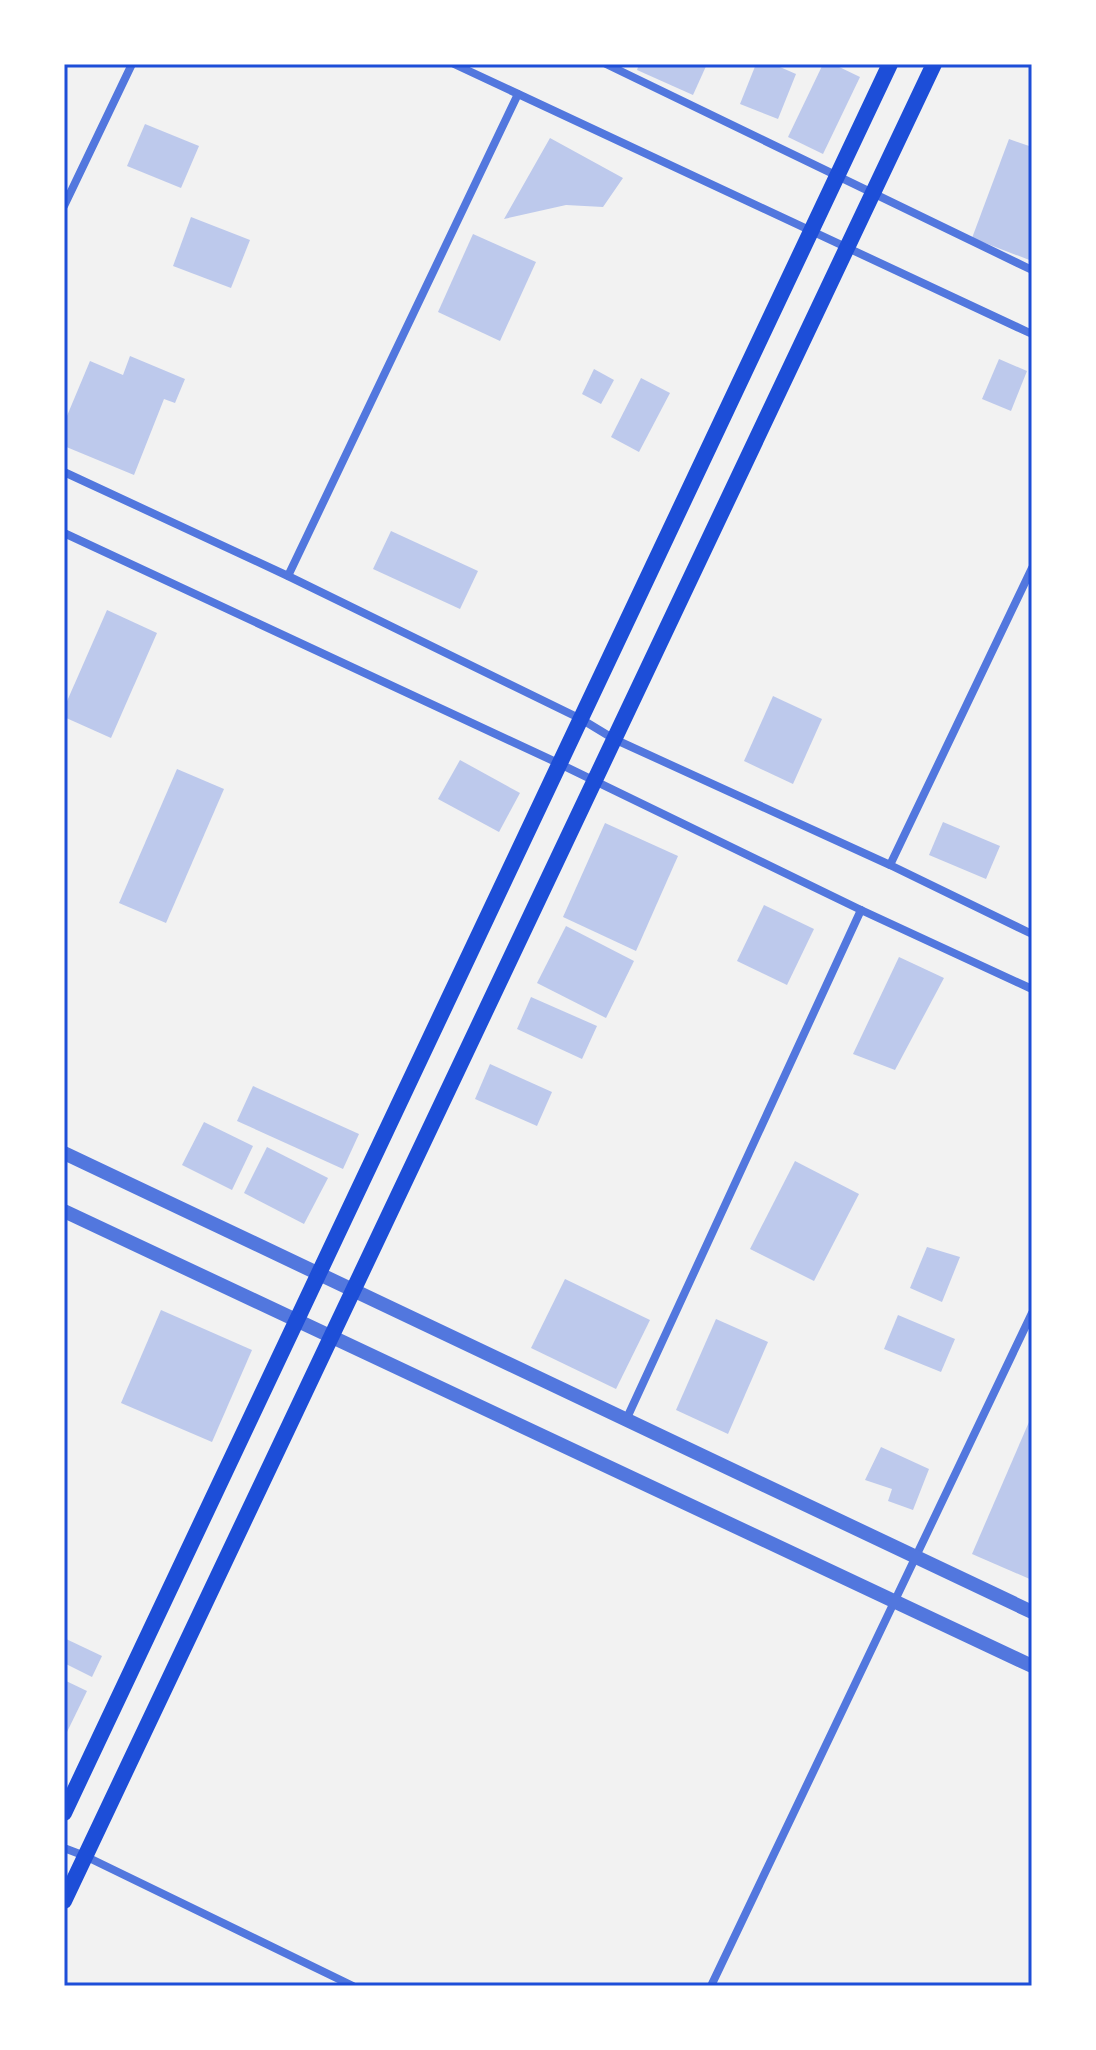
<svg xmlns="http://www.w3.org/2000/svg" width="1096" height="2050" viewBox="0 0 1096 2050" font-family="Poppins,sans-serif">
  <rect width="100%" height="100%" fill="#f2f2f2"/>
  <g fill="#bdc9ec">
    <polygon points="639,64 707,64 693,95 637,70"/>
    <polygon points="756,64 773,64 796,74 778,119 740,104"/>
    <polygon points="823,64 833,64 860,77 823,154 788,137"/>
    <polygon points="145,124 199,146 181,188 127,166"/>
    <polygon points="550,138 623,178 603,207 566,205 504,219"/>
    <polygon points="1009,139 1032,147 1032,261 972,238"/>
    <polygon points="191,217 250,240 231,288 173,266"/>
    <polygon points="473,234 536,262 500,341 438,312"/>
    <polygon points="130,356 185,379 175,403 164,399 134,475 64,446 64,423 90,361 123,375"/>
    <polygon points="999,359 1027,371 1011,411 982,399"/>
    <polygon points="594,369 614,380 601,404 582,394"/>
    <polygon points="641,378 670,393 639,452 611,437"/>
    <polygon points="391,531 478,571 460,609 373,569"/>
    <polygon points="107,610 157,633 111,738 64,717 64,708"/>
    <polygon points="773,696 822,719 793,784 744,761"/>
    <polygon points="460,760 520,793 499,832 438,799"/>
    <polygon points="177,769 224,789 166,923 119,903"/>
    <polygon points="943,822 1000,846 986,879 929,855"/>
    <polygon points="605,823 678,856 636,951 563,917"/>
    <polygon points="764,905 814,929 787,985 737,961"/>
    <polygon points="566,926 634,961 606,1018 537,983"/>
    <polygon points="899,957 944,978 895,1070 853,1054"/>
    <polygon points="531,997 597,1026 582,1059 517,1029"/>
    <polygon points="490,1064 552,1092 537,1126 475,1099"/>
    <polygon points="253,1086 359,1134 343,1169 237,1121"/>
    <polygon points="204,1122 253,1146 232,1190 182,1165"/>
    <polygon points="267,1147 328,1178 304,1224 244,1193"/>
    <polygon points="795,1161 859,1194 814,1281 750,1249"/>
    <polygon points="927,1247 960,1257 942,1302 910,1288"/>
    <polygon points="565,1279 650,1320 616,1389 531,1348"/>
    <polygon points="161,1310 252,1350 212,1442 121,1403"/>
    <polygon points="898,1315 955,1339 941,1372 884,1349"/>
    <polygon points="716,1319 768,1342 728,1434 676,1410"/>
    <polygon points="1032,1415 1032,1580 972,1554"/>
    <polygon points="881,1447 929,1469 913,1510 888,1501 892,1489 865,1480"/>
    <polygon points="64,1638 102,1656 92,1677 64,1663"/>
    <polygon points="64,1680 87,1691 67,1732 64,1730"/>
  </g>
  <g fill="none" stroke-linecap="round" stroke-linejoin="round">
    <g stroke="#5277de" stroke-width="8">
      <polyline points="454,64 1032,334"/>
      <polyline points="606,64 1032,270"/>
      <polyline points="64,206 132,64"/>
      <polyline points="64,472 288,576 581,719 614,739 890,865 1032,934"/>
      <polyline points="64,533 560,764 861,910 1032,989"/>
      <polyline points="288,576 518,94"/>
      <polyline points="890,865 1032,568"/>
      <polyline points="626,1420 861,910"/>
      <polyline points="64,1848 85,1856 353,1986"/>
      <polyline points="711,1986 1032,1313"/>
    </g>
    <g stroke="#5277de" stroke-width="14">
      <polyline points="64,1153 1032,1612"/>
      <polyline points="64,1211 1032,1666"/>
    </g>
    <g stroke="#1d4ed8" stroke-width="16">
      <polyline points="64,1813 890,64"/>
      <polyline points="64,1901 934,64"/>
    </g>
  </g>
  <rect width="1096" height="2050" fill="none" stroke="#ffffff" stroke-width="132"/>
  <rect x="66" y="66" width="964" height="1918" fill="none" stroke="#1d4ed8" stroke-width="3"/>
</svg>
